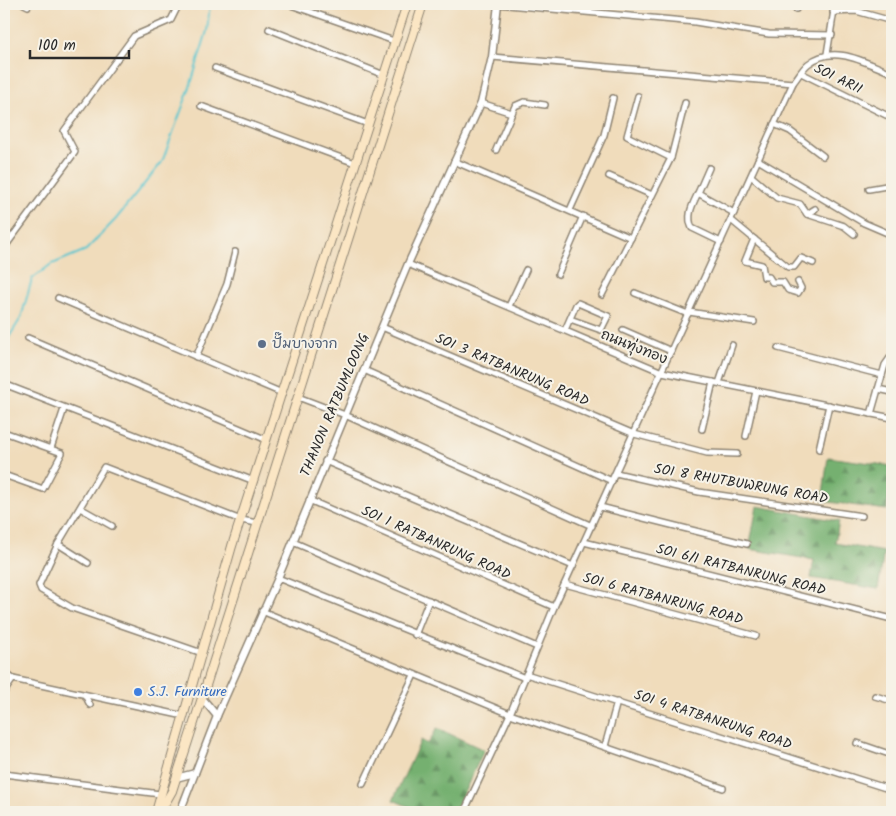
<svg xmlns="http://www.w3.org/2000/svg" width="896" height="816" viewBox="0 0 896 816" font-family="Kalam,'Playpen Sans Thai',sans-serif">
  <defs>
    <pattern id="forest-firs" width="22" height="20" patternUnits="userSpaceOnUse" patternTransform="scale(1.25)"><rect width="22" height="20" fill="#74b06f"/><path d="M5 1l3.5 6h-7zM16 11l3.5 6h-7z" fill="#5f8f5b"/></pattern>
  </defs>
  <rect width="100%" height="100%" fill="#f7f3e8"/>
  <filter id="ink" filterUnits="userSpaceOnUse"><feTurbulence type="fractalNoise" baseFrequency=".02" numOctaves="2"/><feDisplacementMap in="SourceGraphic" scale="10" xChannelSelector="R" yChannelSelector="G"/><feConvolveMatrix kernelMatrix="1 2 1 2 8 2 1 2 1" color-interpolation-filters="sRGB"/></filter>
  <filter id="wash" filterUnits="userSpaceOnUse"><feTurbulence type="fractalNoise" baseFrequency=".0096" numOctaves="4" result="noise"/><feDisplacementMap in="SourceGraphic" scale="20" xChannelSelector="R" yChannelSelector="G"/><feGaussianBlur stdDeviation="1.12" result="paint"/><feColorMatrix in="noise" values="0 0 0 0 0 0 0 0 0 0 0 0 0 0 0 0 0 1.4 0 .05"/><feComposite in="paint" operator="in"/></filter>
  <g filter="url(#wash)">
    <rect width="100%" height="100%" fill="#f0dcbb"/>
    <g fill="url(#forest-firs)" stroke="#506e4d">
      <polygon points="828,457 892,466 887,510 822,501"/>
      <polygon points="757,506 839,521 835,543 884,552 878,589 811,578 814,560 749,549"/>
      <polygon points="437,728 484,750 456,810 417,810 393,800 421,740 428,744"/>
    </g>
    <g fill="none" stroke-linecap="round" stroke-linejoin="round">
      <polyline stroke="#59c6cf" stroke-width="2" points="4,345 21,318 32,279 50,265 86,250 116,219 162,162 190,87 207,31 210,4"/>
    </g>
  </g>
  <g filter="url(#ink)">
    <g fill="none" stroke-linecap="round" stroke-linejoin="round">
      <g stroke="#8e8473" stroke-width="8">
        <g id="minor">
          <polyline points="24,4 28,6"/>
          <polyline points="288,4 394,41"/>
          <polyline points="498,4 695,22 769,34 832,35"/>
          <polyline points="796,9 797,4"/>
          <polyline points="833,12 856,11 892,21"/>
          <polyline points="269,29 384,75"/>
          <polyline points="827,54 835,4"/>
          <polyline points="492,57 793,83"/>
          <polyline points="215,68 368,124"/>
          <polyline points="801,73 892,118"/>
          <polyline points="638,96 627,136 671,158"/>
          <polyline points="481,103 512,113"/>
          <polyline points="201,106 355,163"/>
          <polyline points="774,124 790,131 823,156"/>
          <polyline points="496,150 515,106 524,102 545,105"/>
          <polyline points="758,160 864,223 892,235"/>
          <polyline points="454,161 631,238"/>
          <polyline points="609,176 652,195"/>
          <polyline points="751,176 777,198 800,204 807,214"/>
          <polyline points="869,189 892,185"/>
          <polyline points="698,193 709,168"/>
          <polyline points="815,209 807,214 844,226 854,234"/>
          <polyline points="570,210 604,135 613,98"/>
          <polyline points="731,220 788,267 794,267 801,258 813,263"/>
          <polyline points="754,239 745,261 762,265 764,277 769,277 772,282 783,282 788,290 798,293 801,288 798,282"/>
          <path d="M721,242L692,228C686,215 693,204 698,193L734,213"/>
          <polyline points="4,248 75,152 64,131 134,36 171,20 179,4"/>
          <polyline points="408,264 662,372 892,418"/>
          <polyline points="558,274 583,216"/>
          <polyline points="635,293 688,314"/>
          <polyline points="602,295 671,158 685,103"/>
          <polyline points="58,298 282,393"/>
          <polyline points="509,306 526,270"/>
          <polyline points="689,312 754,322"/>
          <polyline points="382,327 634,434 707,453 737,454"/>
          <polyline points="565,330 576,305 578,303 608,316 601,330 570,319"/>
          <polyline points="623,330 671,351"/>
          <polyline points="28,338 267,440"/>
          <polyline points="778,348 882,375"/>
          <polyline points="196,357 227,284 235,252"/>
          <polyline points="364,370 612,481"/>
          <polyline points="719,383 732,345"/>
          <polyline points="4,384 254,481"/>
          <polyline points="878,389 892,392"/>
          <polyline points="298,397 345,415 592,526"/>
          <polyline points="871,414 885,365 892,355"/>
          <polyline points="702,429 713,382"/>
          <polyline points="4,432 62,453 43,489 4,475"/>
          <polyline points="746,436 756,391"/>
          <polyline points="51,448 64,409"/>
          <polyline points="819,449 829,405"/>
          <polyline points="325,461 573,566"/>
          <polyline points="616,473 699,492 862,516"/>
          <polyline points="309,500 554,607"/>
          <polyline points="600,507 747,544"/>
          <polyline points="80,508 112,526"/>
          <polyline points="293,542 537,647"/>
          <polyline points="584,542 892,619"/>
          <polyline points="58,544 88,563"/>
          <polyline points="278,578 525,678"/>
          <polyline points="565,584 756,636"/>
          <polyline points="262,611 510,714 723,788"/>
          <polyline points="415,635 429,600"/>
          <polyline points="202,653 72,608 41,590 39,585 58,544 104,467 241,520 257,523"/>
          <polyline points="4,672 13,679 184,716"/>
          <polyline points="526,674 892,790"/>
          <polyline points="4,692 13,679"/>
          <polyline points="85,695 90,705"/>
          <polyline points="875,696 892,701"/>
          <polyline points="857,743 892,755"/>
          <polyline points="605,746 617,702"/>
          <polyline points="4,774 160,794"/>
          <polyline points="363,784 414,675"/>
          <path d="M464,812L510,714L554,607L793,83C798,77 802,69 808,64C834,43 866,63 892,73"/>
        </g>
      </g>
      <g stroke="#8e8473" stroke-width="9">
        <g id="tertiary">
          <polyline points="202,698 217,716"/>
          <polyline points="176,778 195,773"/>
          <polyline points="180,812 217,716 278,578 408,264 481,103 492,57 498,4"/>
        </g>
      </g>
      <g stroke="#8e8473" stroke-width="10">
        <g id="secondary">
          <polyline points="156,812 232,546 407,4"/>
          <polyline points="160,812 172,791 202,698 423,4"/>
        </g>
      </g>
      <use href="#minor" stroke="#fff" stroke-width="5"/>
      <use href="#tertiary" stroke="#fff" stroke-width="6"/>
      <use href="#secondary" stroke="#fbe6c4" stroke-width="8"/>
    </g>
  </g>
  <circle fill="#5c6f8a" stroke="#f7f3e8" stroke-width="2" cx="262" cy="344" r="5"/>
  <circle fill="#3f7fe0" stroke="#f7f3e8" stroke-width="2" cx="138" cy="692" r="5"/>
  <g text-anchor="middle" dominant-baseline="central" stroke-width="4" stroke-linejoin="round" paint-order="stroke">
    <g font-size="14" fill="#2b2b2b" stroke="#f7f3e8">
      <text transform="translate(838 79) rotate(26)">SOI ARII</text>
      <text transform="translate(634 347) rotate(22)">ถนนทุ่งทอง</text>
      <text transform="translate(512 370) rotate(23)">SOI 3 RATBANRUNG ROAD</text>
      <text transform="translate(335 405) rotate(-67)">THANON RATBUMLOONG</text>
      <text transform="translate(741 484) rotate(10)">SOI 8 RHUTBUWRUNG ROAD</text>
      <text transform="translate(436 543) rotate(24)">SOI 1 RATBANRUNG ROAD</text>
      <text transform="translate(741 570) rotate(14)">SOI 6/1 RATBANRUNG ROAD</text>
      <text transform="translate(663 599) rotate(15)">SOI 6 RATBANRUNG ROAD</text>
      <text transform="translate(713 720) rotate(18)">SOI 4 RATBANRUNG ROAD</text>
    </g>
    <g font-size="14" fill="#4e5e75" stroke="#f7f3e8" text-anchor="start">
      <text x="272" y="344">ปั๊มบางจาก</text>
    </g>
    <g font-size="14" fill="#366cbe" stroke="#f7f3e8" text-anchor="start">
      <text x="148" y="692">S.J. Furniture</text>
    </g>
  </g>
  <rect width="896" height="816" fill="none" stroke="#f7f3e8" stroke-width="20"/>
  <path d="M30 50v8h99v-8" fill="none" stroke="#2b2b2b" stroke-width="2.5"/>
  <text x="38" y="50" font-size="15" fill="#2b2b2b" stroke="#f7f3e8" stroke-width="4" paint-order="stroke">100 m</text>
</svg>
